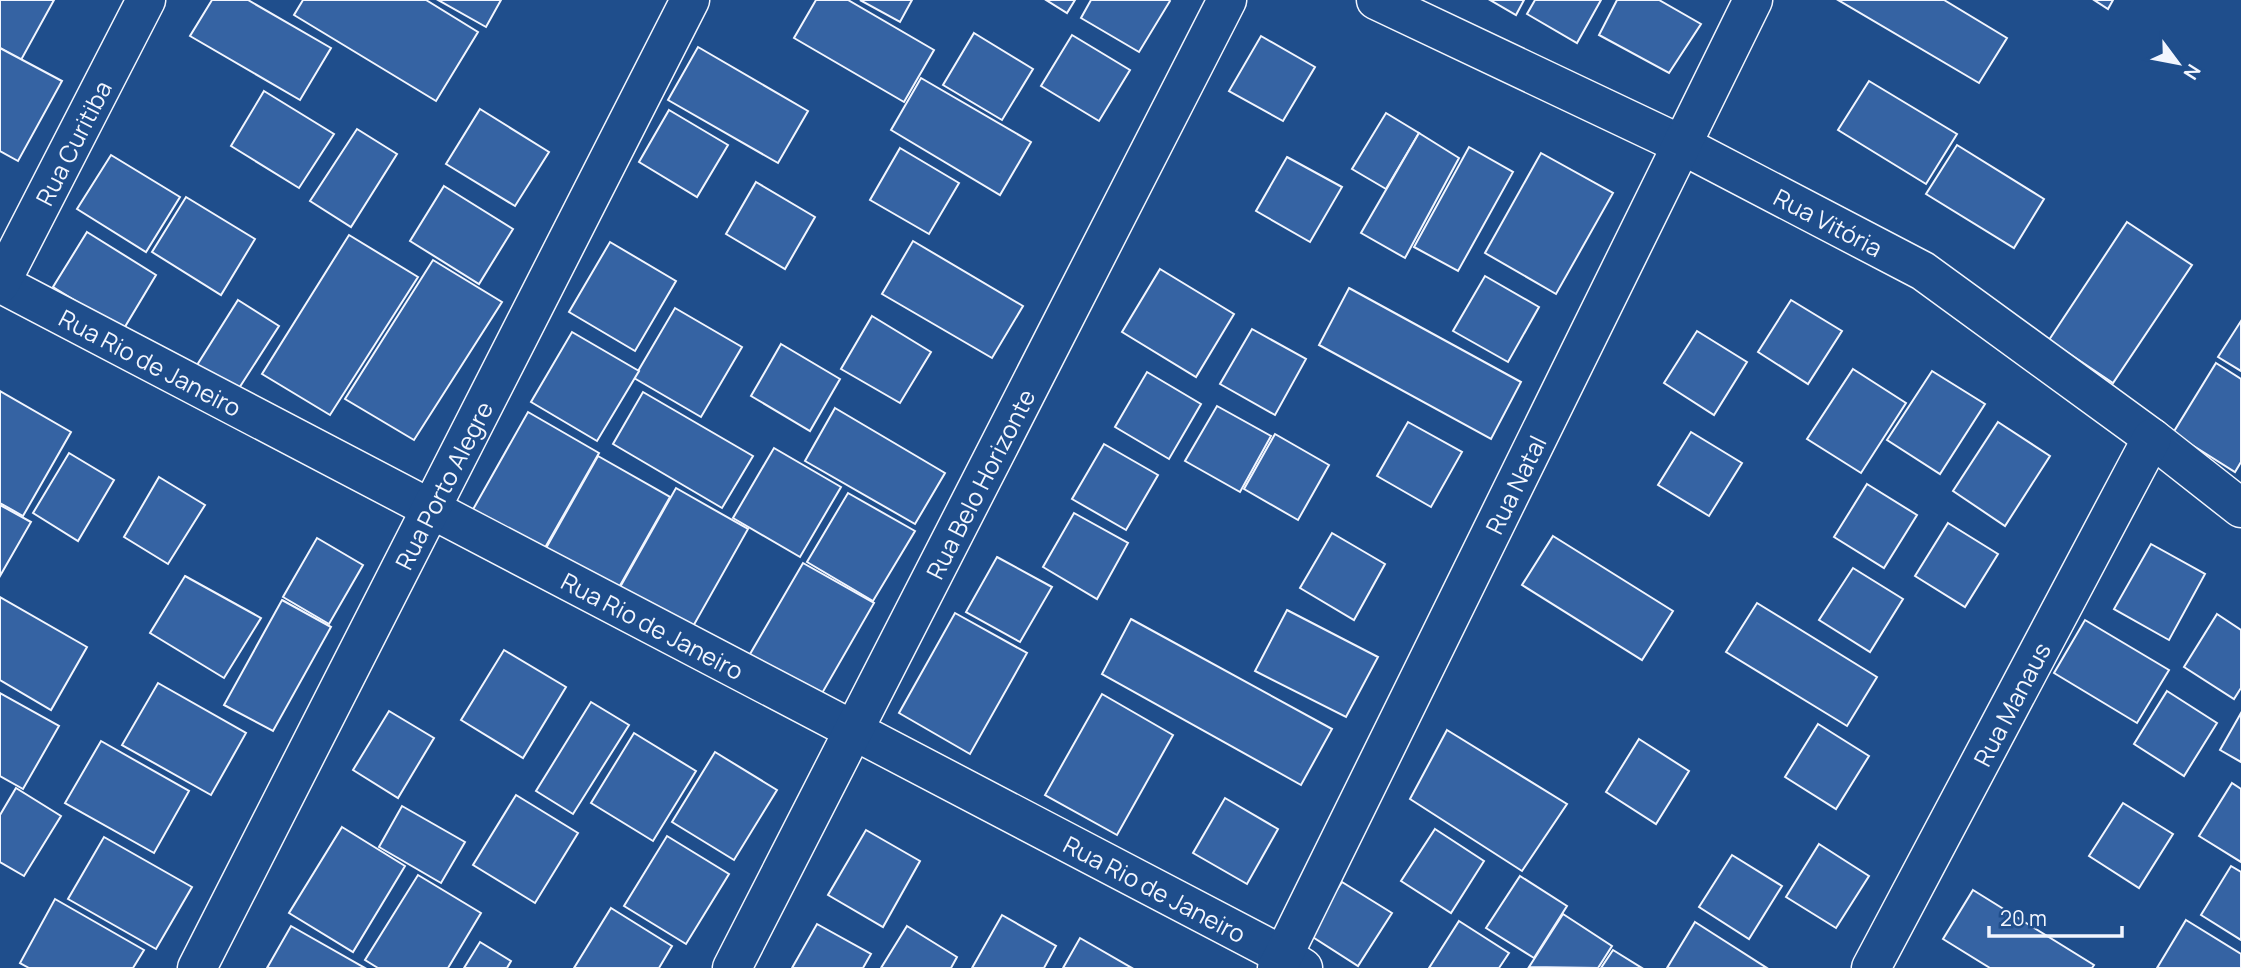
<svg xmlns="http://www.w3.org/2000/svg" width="2241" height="968" viewBox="0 0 2241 968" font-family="Manrope,sans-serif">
  <rect width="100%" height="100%" fill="#1f4e8c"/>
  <g fill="#3563a3" stroke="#f2f6ff" stroke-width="2">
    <polygon points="0,0 54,0 21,60 0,48"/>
    <polygon points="212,0 248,0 331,48 300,100 190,36"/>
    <polygon points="303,0 426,0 478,32 436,101 294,15"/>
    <polygon points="438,0 501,0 486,27"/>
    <polygon points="816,0 848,0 934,50 904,102 794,38"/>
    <polygon points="860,0 912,0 900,22"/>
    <polygon points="1046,0 1075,0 1067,13"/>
    <polygon points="1091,0 1169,0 1170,1 1139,52 1081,18"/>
    <polygon points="1490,0 1524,0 1516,15"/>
    <polygon points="1535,0 1601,0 1577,43 1527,14"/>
    <polygon points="1617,0 1659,0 1701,24 1669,73 1599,35"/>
    <polygon points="1838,0 1944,0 2007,38 1979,83"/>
    <polygon points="2094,0 2113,0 2108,9"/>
    <polygon points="974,33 1033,69 1002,120 943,85"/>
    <polygon points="1072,35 1130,70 1099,121 1041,86"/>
    <polygon points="1261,36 1315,67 1283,121 1229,91"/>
    <polygon points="698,47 808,111 778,163 668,100"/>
    <polygon points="0,48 62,81 18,161 0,151"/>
    <polygon points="921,78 1031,142 1000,195 891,130"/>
    <polygon points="1869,81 1957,134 1926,184 1838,130"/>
    <polygon points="264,91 334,134 299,188 231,146"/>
    <polygon points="480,109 549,152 515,206 446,164"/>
    <polygon points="669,110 728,145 697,197 639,162"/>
    <polygon points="1386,113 1419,133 1386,189 1352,169"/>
    <polygon points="357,129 397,154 351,227 310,201"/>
    <polygon points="1419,133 1459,158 1405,258 1361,233"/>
    <polygon points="1957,145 2044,199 2014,248 1926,194"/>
    <polygon points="1469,147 1513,172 1458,271 1414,247"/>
    <polygon points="900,148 959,183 929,234 870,200"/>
    <polygon points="1541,153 1613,193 1556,294 1485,253"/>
    <polygon points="111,155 180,197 146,252 77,209"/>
    <polygon points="1287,157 1342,187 1310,242 1256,211"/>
    <polygon points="756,182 815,217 785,269 726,234"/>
    <polygon points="444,186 513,229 479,284 410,241"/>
    <polygon points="186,197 255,239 221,295 152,252"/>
    <polygon points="2127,222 2192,265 2113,383 2049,340"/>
    <polygon points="87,232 156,275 123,330 53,287"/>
    <polygon points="349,235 418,277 330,415 262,374"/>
    <polygon points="913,241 1023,306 992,358 882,294"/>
    <polygon points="610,242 676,281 635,351 569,312"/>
    <polygon points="433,260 502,302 414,440 345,399"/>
    <polygon points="1160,269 1234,314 1196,377 1122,332"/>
    <polygon points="1485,276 1539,307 1508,362 1453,331"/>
    <polygon points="1349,288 1521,382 1491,439 1319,345"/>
    <polygon points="238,300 279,326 232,399 192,373"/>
    <polygon points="1791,300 1842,331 1808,384 1758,352"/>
    <polygon points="675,308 742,347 701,417 634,378"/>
    <polygon points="872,316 931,352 900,403 841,369"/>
    <polygon points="2241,321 2241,371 2218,357"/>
    <polygon points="1252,329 1306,359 1275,415 1220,384"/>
    <polygon points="1697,331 1747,362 1714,415 1664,383"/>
    <polygon points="572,332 639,371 597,441 531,402"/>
    <polygon points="781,344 840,379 810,431 751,396"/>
    <polygon points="2216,363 2241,379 2241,462 2235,472 2173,433"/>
    <polygon points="1853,369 1906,403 1861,473 1807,439"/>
    <polygon points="1932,371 1985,404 1940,474 1887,440"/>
    <polygon points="1147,372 1201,404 1169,459 1115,427"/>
    <polygon points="0,391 71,432 23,516 0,503"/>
    <polygon points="643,392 753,456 722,508 613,444"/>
    <polygon points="1217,406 1271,436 1240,492 1185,461"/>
    <polygon points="835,408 945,473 915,524 805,461"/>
    <polygon points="528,412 599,453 542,553 471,513"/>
    <polygon points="1408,422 1462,452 1431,507 1377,476"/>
    <polygon points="1998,422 2050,456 2005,526 1953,491"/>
    <polygon points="1691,432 1742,463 1709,516 1658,485"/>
    <polygon points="1275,434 1329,465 1298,520 1244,489"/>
    <polygon points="1104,444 1158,475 1126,530 1072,499"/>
    <polygon points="774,448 841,487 800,557 733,518"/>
    <polygon points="69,453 114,480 78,541 33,513"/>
    <polygon points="598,456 670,497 613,598 541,557"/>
    <polygon points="159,477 205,505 168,564 124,537"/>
    <polygon points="1867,484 1917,515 1884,568 1834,537"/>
    <polygon points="676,488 748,529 691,630 619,589"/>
    <polygon points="848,493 915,531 873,601 807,562"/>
    <polygon points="0,505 31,522 0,576"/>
    <polygon points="1074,513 1128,543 1097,599 1043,567"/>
    <polygon points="1948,523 1998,554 1965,607 1915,576"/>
    <polygon points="1332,533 1385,564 1354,620 1300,588"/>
    <polygon points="1553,536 1673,611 1642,660 1522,585"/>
    <polygon points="317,538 363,565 329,624 283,597"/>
    <polygon points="2151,544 2205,574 2169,640 2114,609"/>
    <polygon points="997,557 1052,587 1020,642 966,612"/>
    <polygon points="803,563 874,603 817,702 746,661"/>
    <polygon points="1853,568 1903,599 1870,652 1819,620"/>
    <polygon points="185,576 261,618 224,678 150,633"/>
    <polygon points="0,597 87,647 51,710 0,680"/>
    <polygon points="282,600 331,627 273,731 224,705"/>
    <polygon points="1757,603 1877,677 1847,726 1726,652"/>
    <polygon points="1287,610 1378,657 1346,717 1255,671"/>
    <polygon points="955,613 1027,653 970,754 899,713"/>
    <polygon points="2217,614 2241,630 2241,688 2234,699 2184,667"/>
    <polygon points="1131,619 1332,729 1301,785 1102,674"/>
    <polygon points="2085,620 2169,670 2137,723 2054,673"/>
    <polygon points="504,650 566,687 523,758 461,720"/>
    <polygon points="158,683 246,733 211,795 122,745"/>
    <polygon points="2167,691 2217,723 2184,776 2134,744"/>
    <polygon points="0,693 59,726 23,789 0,776"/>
    <polygon points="1102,694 1173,735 1117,835 1045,795"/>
    <polygon points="591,702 629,725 573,814 536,791"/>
    <polygon points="389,711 434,738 398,798 353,770"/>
    <polygon points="2241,713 2241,762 2220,750"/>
    <polygon points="1818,724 1869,756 1836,809 1785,777"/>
    <polygon points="1447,730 1567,804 1522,871 1410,799"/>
    <polygon points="634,733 696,771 653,841 591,803"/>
    <polygon points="1639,739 1689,771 1656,824 1606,792"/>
    <polygon points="101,741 189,791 154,853 65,803"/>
    <polygon points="715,752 777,790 734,860 672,822"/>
    <polygon points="2232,783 2241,789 2241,862 2199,836"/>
    <polygon points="16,788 61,816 24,876 0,862 0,815"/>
    <polygon points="516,795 578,833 535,903 473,865"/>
    <polygon points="1225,798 1278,829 1247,884 1193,853"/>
    <polygon points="2123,803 2173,834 2139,888 2089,856"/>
    <polygon points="402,806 465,842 441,883 379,847"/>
    <polygon points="342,827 405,866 353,952 289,913"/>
    <polygon points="1435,829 1484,861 1451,913 1401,881"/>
    <polygon points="866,830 920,861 883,927 828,895"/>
    <polygon points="667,836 729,874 686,944 624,906"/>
    <polygon points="104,837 192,887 156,949 68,899"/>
    <polygon points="1819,844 1869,876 1836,928 1786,897"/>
    <polygon points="1732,855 1782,886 1749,939 1699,907"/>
    <polygon points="2231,866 2241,872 2241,940 2201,915"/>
    <polygon points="418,875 481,913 448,968 378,968 365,960"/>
    <polygon points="1520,876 1567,906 1534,958 1486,928"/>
    <polygon points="1342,882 1392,913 1358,966 1308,934"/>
    <polygon points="1973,890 2094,965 2092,968 1990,968 1943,939"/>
    <polygon points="55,899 144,950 133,968 29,968 20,963"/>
    <polygon points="611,908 672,946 659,968 574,968"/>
    <polygon points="1563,914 1612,946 1598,968 1529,967"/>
    <polygon points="1002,915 1056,946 1044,968 972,968"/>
    <polygon points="2186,920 2241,954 2241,968 2157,968"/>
    <polygon points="1459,921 1509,953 1499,968 1429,968"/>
    <polygon points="1695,922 1767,968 1667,968"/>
    <polygon points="817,924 871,954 863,968 792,968"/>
    <polygon points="291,926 365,968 267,968"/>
    <polygon points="907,926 957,957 951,968 881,968"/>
    <polygon points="1080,938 1132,968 1063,968"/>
    <polygon points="480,942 511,961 507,968 464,968"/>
    <polygon points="1613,950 1642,968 1601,968"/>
  </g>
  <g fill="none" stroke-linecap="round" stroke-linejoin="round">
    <g stroke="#f2f6ff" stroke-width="41">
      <g id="minor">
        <path id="s1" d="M1376,0L1680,144L1923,271L2152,438L2241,508"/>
        <path id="s2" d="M0,283L1284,956L1303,968"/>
        <path id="s3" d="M0,284L146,0"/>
        <path id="s4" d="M197,968L690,0"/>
        <path id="s5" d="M732,968L1227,0"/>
        <path id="s6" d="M1277,968L1753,0"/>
        <path id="s7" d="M1871,968L2152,438"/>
      </g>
    </g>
    <use href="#minor" stroke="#1f4e8c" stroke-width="38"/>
  </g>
  <g text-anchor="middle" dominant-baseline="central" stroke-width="5" stroke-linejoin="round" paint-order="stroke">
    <g font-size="24" fill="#f2f6ff" stroke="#1f4e8c">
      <text stroke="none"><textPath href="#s3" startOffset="159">Rua Curitiba</textPath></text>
      <text stroke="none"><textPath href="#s1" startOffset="504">Rua Vitória</textPath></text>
      <text stroke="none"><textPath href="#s2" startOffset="170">Rua Rio de Janeiro</textPath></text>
      <text stroke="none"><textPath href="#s4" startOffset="542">Rua Porto Alegre</textPath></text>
      <text stroke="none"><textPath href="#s5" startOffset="544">Rua Belo Horizonte</textPath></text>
      <text stroke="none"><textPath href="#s6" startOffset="539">Rua Natal</textPath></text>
      <text stroke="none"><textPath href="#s2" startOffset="737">Rua Rio de Janeiro</textPath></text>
      <text stroke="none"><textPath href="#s7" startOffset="299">Rua Manaus</textPath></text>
      <text stroke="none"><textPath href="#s2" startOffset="1304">Rua Rio de Janeiro</textPath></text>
    </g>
  </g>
  <g transform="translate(2178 63) rotate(122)" stroke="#1f4e8c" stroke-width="5" paint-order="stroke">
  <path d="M0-5L12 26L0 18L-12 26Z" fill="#f2f6ff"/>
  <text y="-10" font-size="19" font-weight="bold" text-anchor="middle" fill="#f2f6ff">N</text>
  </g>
  <path d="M1989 926v10h133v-10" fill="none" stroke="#f2f6ff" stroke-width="3.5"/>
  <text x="2000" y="926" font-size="21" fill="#f2f6ff" stroke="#1f4e8c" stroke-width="5" paint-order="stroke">20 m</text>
</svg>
